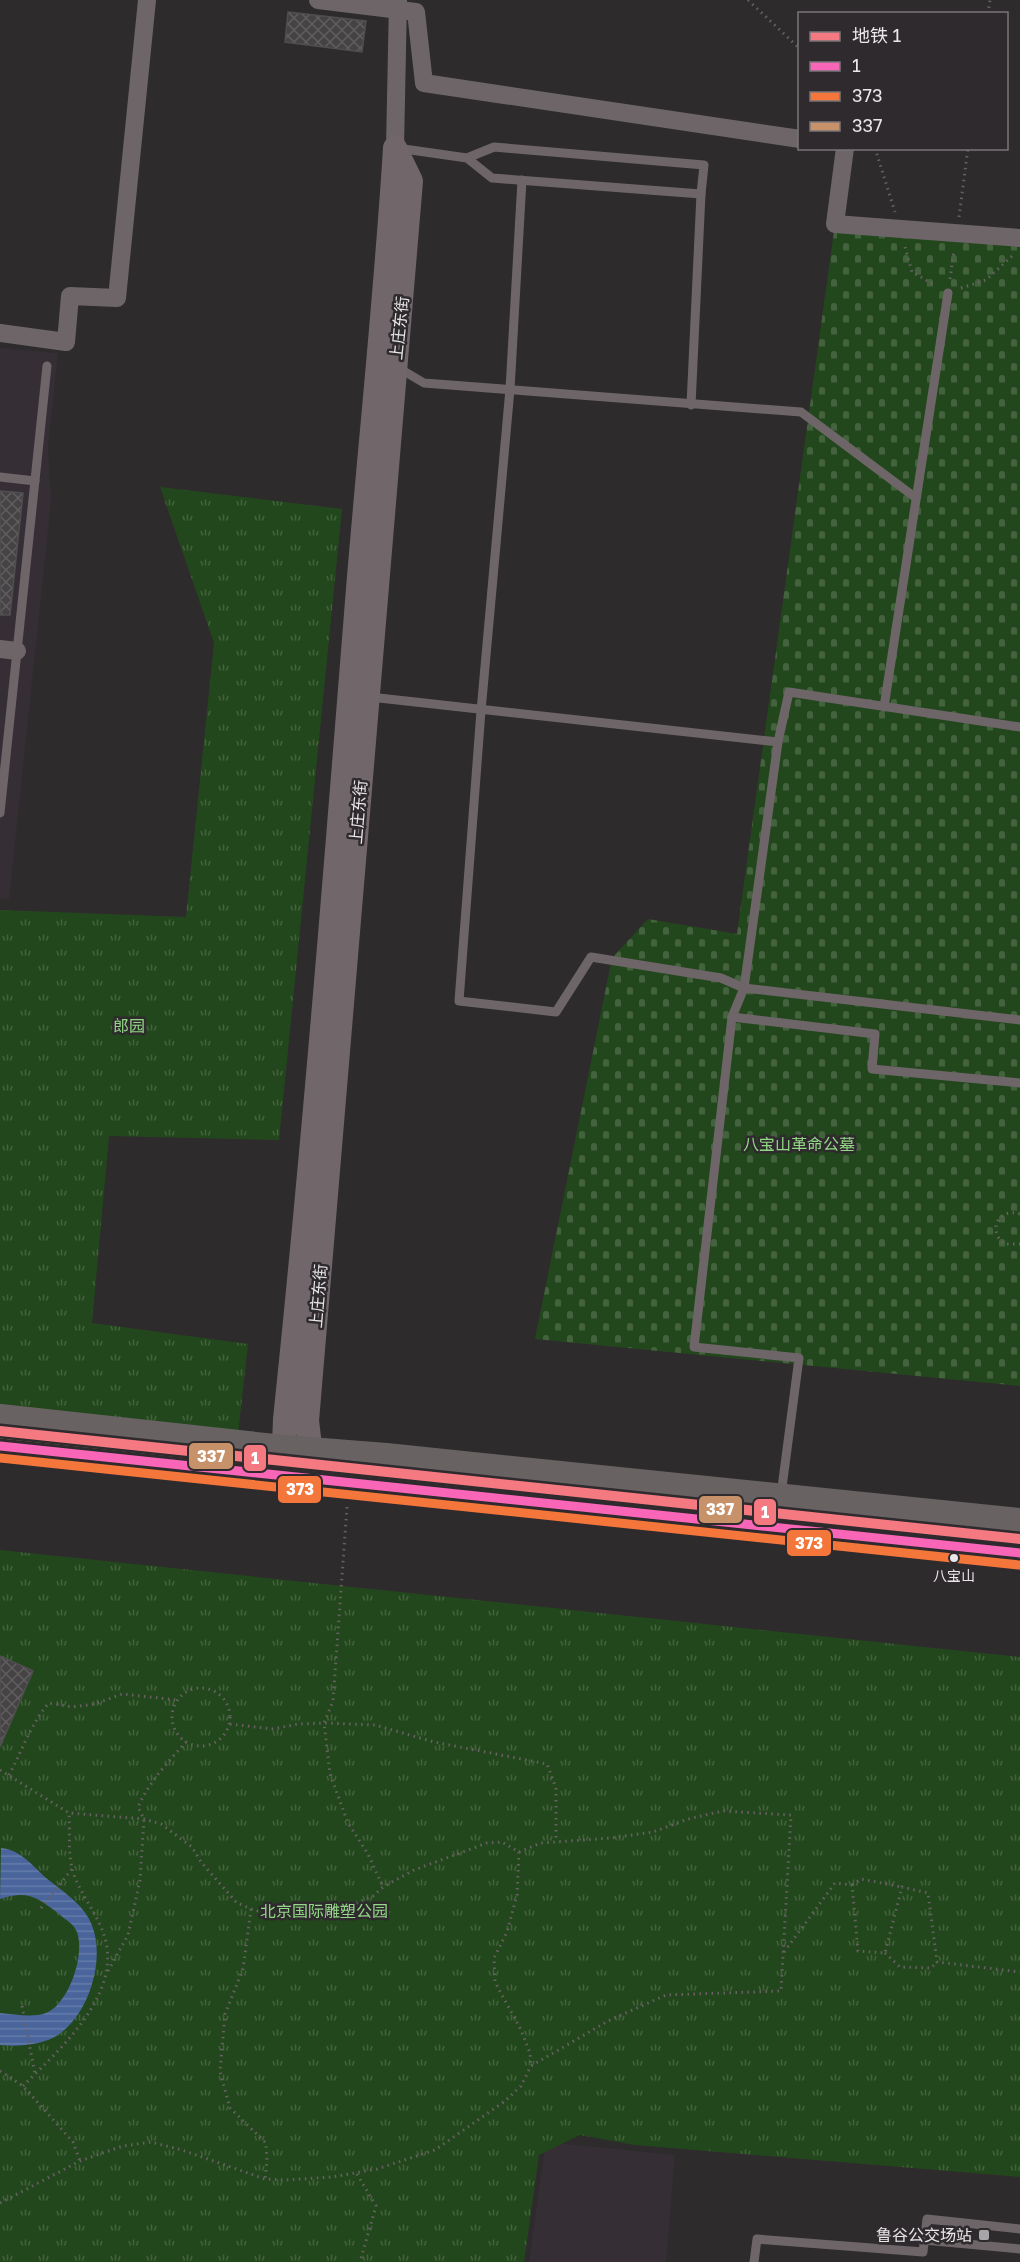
<svg xmlns="http://www.w3.org/2000/svg" width="1020" height="2262" viewBox="0 0 1020 2262" font-family="'Golos Text','Noto Sans SC',sans-serif">
  <defs>
    <pattern id="cemetery-stones" width="16" height="16" patternUnits="userSpaceOnUse" patternTransform="scale(1.5)"><rect width="16" height="16" fill="#23471c"/><path d="M2 7V4a2 2 0 0 1 4 0v3zM10 15v-3a2 2 0 0 1 4 0v3z" fill="#43623d"/></pattern>
    <pattern id="park-tufts" width="24" height="20" patternUnits="userSpaceOnUse" patternTransform="scale(1.5)"><rect width="24" height="20" fill="#23471c"/><path d="M3 7l-1-3M5 7V3M7 7l1-3M15 17l-1-3M17 17v-4M19 17l1-3" fill="none" stroke="#43623d"/></pattern>
    <pattern id="water-rules" width="6" height="5" patternUnits="userSpaceOnUse" patternTransform="scale(1.5)"><rect width="6" height="5" fill="#4a659c"/><path d="M0 2.5h6" fill="none" stroke="#647baa"/></pattern>
    <pattern id="building-cross-hatch" width="8" height="8" patternUnits="userSpaceOnUse" patternTransform="scale(1.5)"><rect width="8" height="8" fill="#454344"/><path d="M0 0l8 8M0 8l8-8" fill="none" stroke="#605e5f"/></pattern>
  </defs>
  <rect width="100%" height="100%" fill="#2d2b2c"/>
  <g fill="#362e35">
    <polygon points="0,348 58,353 48,446 51,502 9,899 0,898"/>
    <polygon points="546,2142 675,2155 666,2262 529,2262"/>
  </g>
  <polygon fill="url(#cemetery-stones)" points="835,224 1020,238 1020,1386 535,1339 612,958 648,919 737,934"/>
  <g fill="url(#park-tufts)">
    <polygon points="160,487 342,509 279,1140 109,1136 92,1323 248,1344 238,1434 0,1406 0,910 186,917 214,643"/>
    <polygon points="0,1550 1020,1657 1020,2177 635,2145 580,2135 539,2155 524,2262 0,2262"/>
  </g>
  <path fill="url(#water-rules)" d="M1,1848C21,1850 33,1866 46,1878C61,1890 80,1902 89,1919C108,1954 90,2014 58,2035C42,2045 19,2047 0,2045V2013C14,2014 32,2018 46,2013C69,2005 88,1949 75,1928C72,1923 63,1918 58,1913C36,1897 28,1890 0,1899Z"/>
  <g fill="url(#building-cross-hatch)" stroke="#504e50" stroke-width="1.5">
    <polygon points="288,12 366,21 362,52 285,42"/>
    <polygon points="0,491 23,493 10,615 0,615"/>
    <polygon points="0,1656 33,1671 0,1747"/>
  </g>
  <g fill="none" stroke-linecap="round" stroke-linejoin="round">
    <g stroke="#676163" stroke-width="3" stroke-dasharray="1.5 4.5" stroke-linecap="butt">
      <polyline points="748,0 800,49"/>
      <polyline points="988,14 990,0"/>
      <polyline points="875,148 895,212"/>
      <polyline points="959,217 968,148"/>
      <polyline points="905,247 912,272 936,286"/>
      <polyline points="950,279 954,250"/>
      <polyline points="961,288 986,280 1012,256"/>
      <path d="M1020,1214C999,1207 987,1230 1004,1244H1020"/>
      <polyline points="347,1507 333,1701 324,1723 330,1774 348,1823 368,1854 383,1887"/>
      <circle cx="201" cy="1717" r="29"/>
      <polyline points="230,1724 273,1729 298,1724 324,1723 375,1725 434,1742 547,1764 556,1788 556,1842"/>
      <polyline points="0,1770 69,1813 144,1819 161,1824 192,1847 201,1862 236,1902 251,1909 268,1914 311,1916 336,1912 373,1896 383,1887 414,1870 487,1843 502,1842 519,1852"/>
      <path d="M9,1775C22,1751 31,1723 49,1703L72,1707L95,1704L122,1694L177,1700"/>
      <polyline points="519,1852 517,1895 507,1932 494,1958 495,1982 521,2030 530,2053 531,2065"/>
      <polyline points="852,1885 861,1879 902,1887"/>
      <polyline points="41,1908 72,1869"/>
      <polyline points="251,1909 243,1969 225,2014 220,2072 230,2108 266,2143 267,2161 265,2179"/>
      <polyline points="784,1952 835,1883 852,1885 858,1951 885,1953 902,1887 928,1893 937,1962 1020,1972"/>
      <polyline points="885,1953 900,1967 931,1968 937,1962"/>
      <path d="M108,1971L128,1935L140,1880L144,1819L138,1807C149,1782 168,1762 186,1742"/>
      <polyline points="22,2006 35,2074"/>
      <polyline points="0,2071 23,2086 73,2142 80,2161"/>
      <path d="M23,2086C60,2049 121,1996 105,1938C98,1914 77,1890 72,1868C68,1851 70,1831 69,1813"/>
      <polyline points="357,2174 376,2206 360,2262"/>
      <polyline points="0,2203 80,2161 123,2146 151,2142 182,2150 265,2179 285,2180 332,2177 377,2169 435,2150 505,2101 521,2086 531,2066 608,2021 666,1995 781,1991 791,1815 723,1811 688,1819 653,1832 611,1838 541,1843 519,1852"/>
    </g>
    <g stroke="#6e6568" stroke-width="9">
      <polyline points="397,148 467,158 494,147 704,165 701,194 492,178 467,158"/>
      <polyline points="522,180 510,389 481,711 459,1001 556,1012 591,957 721,978 744,988 778,742"/>
      <polyline points="397,367 424,383 801,412 916,498"/>
      <polyline points="691,405 701,194"/>
      <polyline points="0,477 35,481"/>
      <polyline points="370,697 778,742 789,692 1020,727"/>
      <polyline points="884,707 948,293"/>
      <polyline points="0,813 47,366"/>
      <polyline points="732,1017 694,1347 799,1358 781,1495"/>
      <polyline points="1020,1020 744,988 732,1017 875,1034 872,1069 1020,1083"/>
      <polyline points="924,2240 1020,2249"/>
      <polyline points="754,2262 757,2239 923,2252 927,2219 1020,2229"/>
    </g>
    <g stroke="#6e6568" stroke-width="18">
      <polyline points="318,0 416,12 424,83 800,139"/>
      <polyline points="395,148 398,0"/>
      <polyline points="845,148 835,224 1020,238"/>
      <polyline points="0,333 66,342 70,296 117,298 147,0"/>
      <polyline points="0,649 17,651"/>
    </g>
    <path stroke="#71676a" stroke-width="24" d="M283,1468L285,1419C314,1143 336,866 358,589C370,442 386,295 395,148L411,181L307,1421L311,1454L309,1468"/>
    <g stroke="#686263" stroke-width="32">
      <polyline points="0,1420 284,1451 386,1459 1020,1524"/>
      <polyline points="0,1446 1020,1553"/>
    </g>
    <g stroke="#2e2a2d" stroke-width="14">
      <polyline id="bus-1" points="0,1446 1020,1553"/>
    </g>
    <g stroke="#2e2a2d" stroke-width="14">
      <polyline id="bus-2" points="0,1458 1019,1565"/>
    </g>
    <g stroke="#2e2a2d" stroke-width="14">
      <polyline id="bus-3" points="1,1434 1020,1541"/>
    </g>
    <use href="#bus-1" stroke="#fa66b7" stroke-width="9"/>
    <use href="#bus-2" stroke="#f5763a" stroke-width="9"/>
    <use href="#bus-3" stroke="#c7916a" stroke-width="9"/>
    <g stroke="#2e2a2d" stroke-width="15">
      <polyline id="metro-1" points="0,1431 1020,1539"/>
    </g>
    <use href="#metro-1" stroke="#f47981" stroke-width="10"/>
  </g>
  <circle fill="#eae7ea" stroke="#2e2a2d" stroke-width="2" cx="954" cy="1558" r="5"/>
  <rect fill="#a8a5a8" stroke="#2e2a2d" stroke-width="2" x="978" y="2229" width="12" height="12" rx="3"/>
  <g text-anchor="middle" dominant-baseline="central" stroke-width="5" stroke-linejoin="round" paint-order="stroke">
    <g font-size="14" fill="#eae7ea" stroke="#2e2a2d">
      <text x="954" y="1575">八宝山</text>
    </g>
    <g font-size="16" fill="#eae7ea" stroke="#2e2a2d">
      <text transform="translate(399 328) rotate(-84)">上庄东街</text>
      <text transform="translate(358 812) rotate(-85)">上庄东街</text>
      <text transform="translate(318 1296) rotate(-85)">上庄东街</text>
    </g>
    <g font-size="16" fill="#92d886" stroke="#2e2a2d">
      <text x="129" y="1026">郎园</text>
      <text x="799" y="1144">八宝山革命公墓</text>
      <text x="324" y="1911">北京国际雕塑公园</text>
    </g>
    <g font-size="16" fill="#eae7ea" stroke="#2e2a2d" text-anchor="end">
      <text x="972" y="2235">鲁谷公交场站</text>
    </g>
  </g>
  <g stroke="#2e2a2d" stroke-width="2">
    <rect x="188" y="1442" width="46" height="28" rx="6" fill="#c7916a"/>
    <rect x="243" y="1444" width="24" height="28" rx="6" fill="#f47981"/>
    <rect x="277" y="1475" width="45" height="29" rx="6" fill="#f5763a"/>
    <rect x="698" y="1495" width="45" height="29" rx="6" fill="#c7916a"/>
    <rect x="753" y="1498" width="24" height="28" rx="6" fill="#f47981"/>
    <rect x="786" y="1529" width="46" height="28" rx="6" fill="#f5763a"/>
  </g>
  <g font-size="16" text-anchor="middle" font-weight="bold" fill="#fff">
    <text x="211" y="1462">337</text>
    <text x="255" y="1464">1</text>
    <text x="300" y="1495">373</text>
    <text x="720" y="1515">337</text>
    <text x="765" y="1518">1</text>
    <text x="809" y="1549">373</text>
  </g>
  <rect x="798" y="12" width="210" height="138" fill="#2e2a2d" stroke="#797679" stroke-width="1.5"/>
  <rect x="810" y="32" width="30" height="9" fill="#f47981" stroke="#797679" stroke-width="1.5"/>
  <text x="852" y="42" font-size="18" fill="#eae7ea">地铁 1</text>
  <rect x="810" y="62" width="30" height="9" fill="#fa66b7" stroke="#797679" stroke-width="1.5"/>
  <text x="852" y="72" font-size="18" fill="#eae7ea">1</text>
  <rect x="810" y="92" width="30" height="9" fill="#f5763a" stroke="#797679" stroke-width="1.5"/>
  <text x="852" y="102" font-size="18" fill="#eae7ea">373</text>
  <rect x="810" y="122" width="30" height="9" fill="#c7916a" stroke="#797679" stroke-width="1.5"/>
  <text x="852" y="132" font-size="18" fill="#eae7ea">337</text>
</svg>
